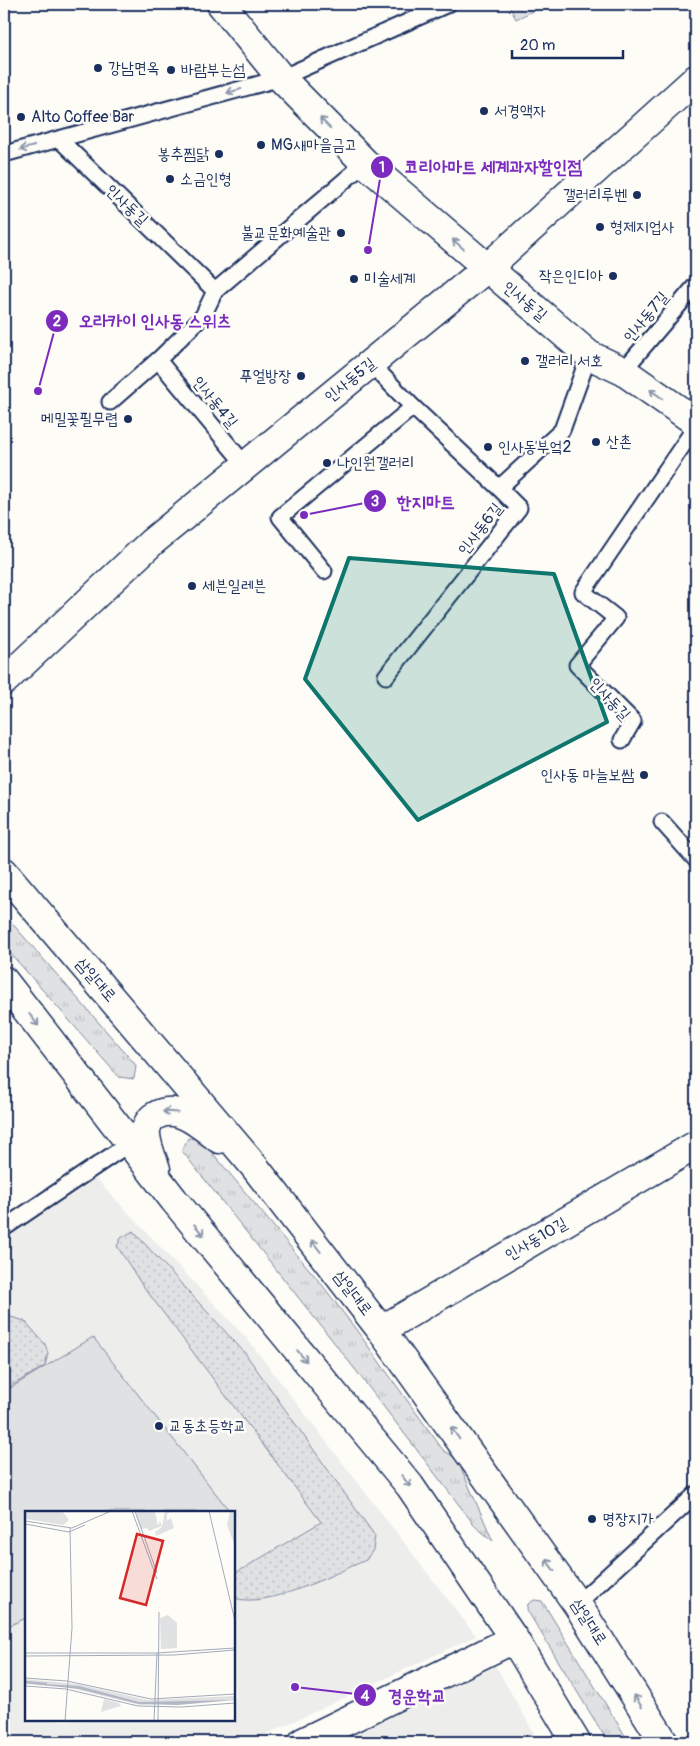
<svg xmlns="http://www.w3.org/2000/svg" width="700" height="1746" viewBox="0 0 700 1746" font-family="Pangolin,'Poor Story',sans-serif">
  <defs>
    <pattern id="grass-tufts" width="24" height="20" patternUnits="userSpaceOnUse" patternTransform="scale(1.25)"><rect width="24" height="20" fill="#e0e1e3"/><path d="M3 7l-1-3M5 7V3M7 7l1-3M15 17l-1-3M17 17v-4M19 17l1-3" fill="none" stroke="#c0c1c5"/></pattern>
    <pattern id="park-dots" width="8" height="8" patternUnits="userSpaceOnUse" patternTransform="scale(1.25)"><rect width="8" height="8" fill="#e0e1e3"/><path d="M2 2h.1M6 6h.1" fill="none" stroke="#c0c1c5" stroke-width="1.8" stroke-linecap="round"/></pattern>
  </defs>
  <rect width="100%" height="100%" fill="#fdfcf7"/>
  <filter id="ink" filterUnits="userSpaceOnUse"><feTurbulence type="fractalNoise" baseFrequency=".02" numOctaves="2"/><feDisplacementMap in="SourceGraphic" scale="10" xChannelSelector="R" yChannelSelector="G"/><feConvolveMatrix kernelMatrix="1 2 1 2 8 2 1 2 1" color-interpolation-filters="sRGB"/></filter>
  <g filter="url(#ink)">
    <g fill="#edeeec" fill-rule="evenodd">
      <path d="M88,1170L248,1340L476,1636L250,1742H4V1229ZM26,1512H234V1720H26Z"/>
      <polygon points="491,1658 539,1742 328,1742"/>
    </g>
    <g fill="url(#grass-tufts)" stroke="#7e88a0">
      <polygon points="508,4 534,4 537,9 516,19"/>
      <polygon points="4,914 134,1063 136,1066 134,1079 119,1077 4,946"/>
      <polygon points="188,1138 201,1139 323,1286 360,1335 443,1450 457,1459 493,1541 476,1527 344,1355 182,1151"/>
      <polygon points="534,1600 542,1601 629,1742 608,1742 527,1610 528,1604"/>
    </g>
    <g fill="url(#park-dots)" stroke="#7e88a0">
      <path d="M133,1231L245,1353L375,1536L373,1550L366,1560C333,1574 268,1609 234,1598V1574L321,1522L140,1282L117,1246L121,1238Z"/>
      <polygon points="11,1317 25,1321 45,1344 48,1353 45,1366 4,1390 4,1322"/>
    </g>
    <polygon fill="#e0e1e3" stroke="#7e88a0" points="93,1337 228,1509 222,1512 26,1512 26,1618 4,1628 4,1392"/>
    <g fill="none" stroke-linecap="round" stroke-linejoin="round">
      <g stroke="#1b2f5e" stroke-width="19">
        <g id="lane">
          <polyline points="59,139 215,291"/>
          <polyline points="4,154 281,78 448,4"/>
          <polyline points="158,360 246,466"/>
          <polyline points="370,363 413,407 499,488"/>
          <polyline points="623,371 696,285"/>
          <polyline points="110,402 158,360 203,316 215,291 365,163"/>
          <polyline points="324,571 280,517 413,407"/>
          <polyline points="386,676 519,508 499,488 562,430 589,355"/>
          <polyline points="622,740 633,721 577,665 616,618 583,592 696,426"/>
          <polyline points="662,822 696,860"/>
          <polyline points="4,1228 130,1143"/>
          <polyline points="577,1604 696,1494"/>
        </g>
      </g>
      <g stroke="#1b2f5e" stroke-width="31">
        <g id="street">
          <polyline points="221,4 281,78 365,163 589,355 623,371 696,422"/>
          <polyline points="4,681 152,542 487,268 696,79"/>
          <polyline points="381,1330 696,1145"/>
          <polyline points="303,1742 514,1639"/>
        </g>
      </g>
      <g stroke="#1b2f5e" stroke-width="31">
        <g id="primary">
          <polyline points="4,872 254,1166 381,1330 577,1604 664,1742"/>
          <polyline points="4,981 174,1200 410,1486 514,1639 576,1742"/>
          <path d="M156,1169C152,1158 147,1147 146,1135C145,1128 149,1119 155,1116C177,1102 202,1126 219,1139"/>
        </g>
      </g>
      <use href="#lane" stroke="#fdfcf7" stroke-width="15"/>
      <use href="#street" stroke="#fdfcf7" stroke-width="28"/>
      <use href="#primary" stroke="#fdfcf7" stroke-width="28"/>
    </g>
    <defs><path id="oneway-shaft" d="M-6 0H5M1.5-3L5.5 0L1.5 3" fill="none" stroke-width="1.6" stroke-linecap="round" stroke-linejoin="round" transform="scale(1.25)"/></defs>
    <g stroke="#8c96aa">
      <use href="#oneway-shaft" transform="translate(234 91) rotate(165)"/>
      <use href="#oneway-shaft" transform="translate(325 123) rotate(-134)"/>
      <use href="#oneway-shaft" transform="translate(27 148) rotate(165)"/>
      <use href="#oneway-shaft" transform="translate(458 244) rotate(-139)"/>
      <use href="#oneway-shaft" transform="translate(656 394) rotate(-145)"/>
      <use href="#oneway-shaft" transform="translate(34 1020) rotate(52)"/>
      <use href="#oneway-shaft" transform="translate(170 1112) rotate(-176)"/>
      <use href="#oneway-shaft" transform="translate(199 1230) rotate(50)"/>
      <use href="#oneway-shaft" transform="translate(316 1246) rotate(-128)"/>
      <use href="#oneway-shaft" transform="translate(302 1356) rotate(50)"/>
      <use href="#oneway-shaft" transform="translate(455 1433) rotate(-126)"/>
      <use href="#oneway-shaft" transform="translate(406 1481) rotate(51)"/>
      <use href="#oneway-shaft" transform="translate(550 1565) rotate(-126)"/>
      <use href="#oneway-shaft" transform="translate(638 1701) rotate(-122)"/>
    </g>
  </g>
  <path fill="#0f766e" fill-opacity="0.2" stroke="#0f766e" stroke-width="4" stroke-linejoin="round" d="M349,558L554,574L607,722L418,820L305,679Z"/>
  <g fill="#1b2f5e" stroke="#fdfcf7" stroke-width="2">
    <circle cx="98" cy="68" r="5"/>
    <circle cx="171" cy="70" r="5"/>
    <circle cx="484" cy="111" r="5"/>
    <circle cx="21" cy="117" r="5"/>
    <circle cx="261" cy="145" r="5"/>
    <circle cx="219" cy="154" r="5"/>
    <circle cx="170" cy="179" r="5"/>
    <circle cx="637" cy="195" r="5"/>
    <circle cx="600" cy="227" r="5"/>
    <circle cx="341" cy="233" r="5"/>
    <circle cx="613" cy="276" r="5"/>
    <circle cx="354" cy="279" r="5"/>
    <circle cx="525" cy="361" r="5"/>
    <circle cx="301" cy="376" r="5"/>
    <circle cx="128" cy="419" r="5"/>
    <circle cx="596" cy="442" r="5"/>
    <circle cx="488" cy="447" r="5"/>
    <circle cx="327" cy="463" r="5"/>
    <circle cx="192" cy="586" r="5"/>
    <circle cx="644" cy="775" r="5"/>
    <circle cx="159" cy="1426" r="5"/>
    <circle cx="592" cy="1519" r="5"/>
  </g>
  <g text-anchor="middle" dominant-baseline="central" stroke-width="5" stroke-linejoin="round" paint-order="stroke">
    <g font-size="16" fill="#1b2f5e" stroke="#fdfcf7" text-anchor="start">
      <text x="108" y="68">강남면옥</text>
      <text x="181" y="70">바람부는섬</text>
      <text x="494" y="111">서경액자</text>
      <text x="31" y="117">Alto Coffee Bar</text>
      <text x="271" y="145">MG새마을금고</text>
      <text x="209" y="154" text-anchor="end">봉추찜닭</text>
      <text x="180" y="179">소금인형</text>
      <text x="627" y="195" text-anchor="end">갤러리루벤</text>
      <text x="610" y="227">형제지업사</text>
      <text x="331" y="233" text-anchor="end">불교문화예술관</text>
      <text x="603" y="276" text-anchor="end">작은인디아</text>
      <text x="364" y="279">미술세계</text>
      <text x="535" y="361">갤러리 서호</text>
      <text x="291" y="376" text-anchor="end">푸얼방장</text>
      <text x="118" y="419" text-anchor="end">메밀꽃필무렵</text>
      <text x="606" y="442">산촌</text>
      <text x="498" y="447">인사동부엌2</text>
      <text x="337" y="463">나인원갤러리</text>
      <text x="202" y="586">세븐일레븐</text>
      <text x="634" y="775" text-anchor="end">인사동 마늘보쌈</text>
      <text x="169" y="1426">교동초등학교</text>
      <text x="602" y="1519">명장지가</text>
    </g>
    <g font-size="16" fill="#1b2f5e" stroke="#fdfcf7">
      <text transform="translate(127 205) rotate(44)">인사동길</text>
      <text transform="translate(525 301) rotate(40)">인사동길</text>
      <text transform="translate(646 317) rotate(-50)">인사동7길</text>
      <text transform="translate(350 380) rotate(-39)">인사동5길</text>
      <text transform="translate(215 402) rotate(51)">인사동4길</text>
      <text transform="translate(480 529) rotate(-52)">인사동6길</text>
      <text transform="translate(610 699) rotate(47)">인사동길</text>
      <text transform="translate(96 980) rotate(49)">삼일대로</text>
      <text transform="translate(536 1239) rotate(-30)">인사동10길</text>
      <text transform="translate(353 1293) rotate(52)">삼일대로</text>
      <text transform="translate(589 1622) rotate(57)">삼일대로</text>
    </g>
  </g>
  <g transform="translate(25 1511)">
    <rect width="210" height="210" fill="#fdfcf7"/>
    <path d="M0,0H37L44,9L38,14L1,8ZM111,0H130L133,15L135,10L137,15L124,20L122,17L116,18ZM140,0H147L142,3V10L146,7L149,17L131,25L130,21L137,16ZM205,0H210V35L202,14ZM143,104L152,112V137L136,138L135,107ZM0,168L52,173L123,189L210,185V189L115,194L46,177L0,173ZM79,188L94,192L96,195L76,201Z" fill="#e0e1e3"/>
    <path d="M0,172L54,175L114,191L210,189L153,194L114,193L54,178Z" fill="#b3b8c5"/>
    <path fill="none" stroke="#b3b8c5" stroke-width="2.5" d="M0,171L22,173"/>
    <path fill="none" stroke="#a3aaba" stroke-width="1" d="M107,0L132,68M110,0L132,62M184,0L210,110M0,10L47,17L86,0M0,13L44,21L60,14M0,142H132L210,137M0,145L149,144L210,139M0,167L42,170L126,188L210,183M0,175L41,178L113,195L157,196L210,192M40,210L47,117L45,17M129,210L132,142M133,210L134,101"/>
    <path fill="#d62828" fill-opacity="0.15" stroke="#d62828" stroke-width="2.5" d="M112,23L138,30L121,94L95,87Z"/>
    <rect width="210" height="210" fill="none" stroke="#1b2f5e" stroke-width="2.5"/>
  </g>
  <path fill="none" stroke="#7b2cbf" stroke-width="2" d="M368 250L382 167M38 391L57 321M304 515L375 501M295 1687L365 1695"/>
  <g fill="#7b2cbf" stroke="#fdfcf7" stroke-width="2">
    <circle cx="368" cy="250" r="5"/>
    <circle cx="38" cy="391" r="5"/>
    <circle cx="304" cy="515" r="5"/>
    <circle cx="295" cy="1687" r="5"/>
    <circle cx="382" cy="167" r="12"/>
    <circle cx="57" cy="321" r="12"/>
    <circle cx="375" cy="501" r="12"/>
    <circle cx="365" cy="1695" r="12"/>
  </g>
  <g font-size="15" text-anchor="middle" font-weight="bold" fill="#fff">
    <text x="382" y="172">1</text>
    <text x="57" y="326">2</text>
    <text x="375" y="506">3</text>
    <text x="365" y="1701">4</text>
  </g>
  <g font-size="18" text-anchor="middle" font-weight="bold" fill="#7b2cbf" stroke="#fdfcf7" stroke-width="5" stroke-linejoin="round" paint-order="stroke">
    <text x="493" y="173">코리아마트 세계과자할인점</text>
    <text x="155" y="327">오라카이 인사동 스위츠</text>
    <text x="426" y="508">한지마트</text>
    <text x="417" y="1702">경운학교</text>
  </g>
  <rect width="700" height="1746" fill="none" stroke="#fdfcf7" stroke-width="20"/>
  <rect x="10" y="10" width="680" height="1726" fill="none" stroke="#1b2f5e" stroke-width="2" filter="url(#ink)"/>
  <path d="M512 50v8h111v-8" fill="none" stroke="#1b2f5e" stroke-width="2.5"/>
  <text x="520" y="50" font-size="15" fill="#1b2f5e" stroke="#fdfcf7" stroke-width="4" paint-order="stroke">20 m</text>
</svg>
